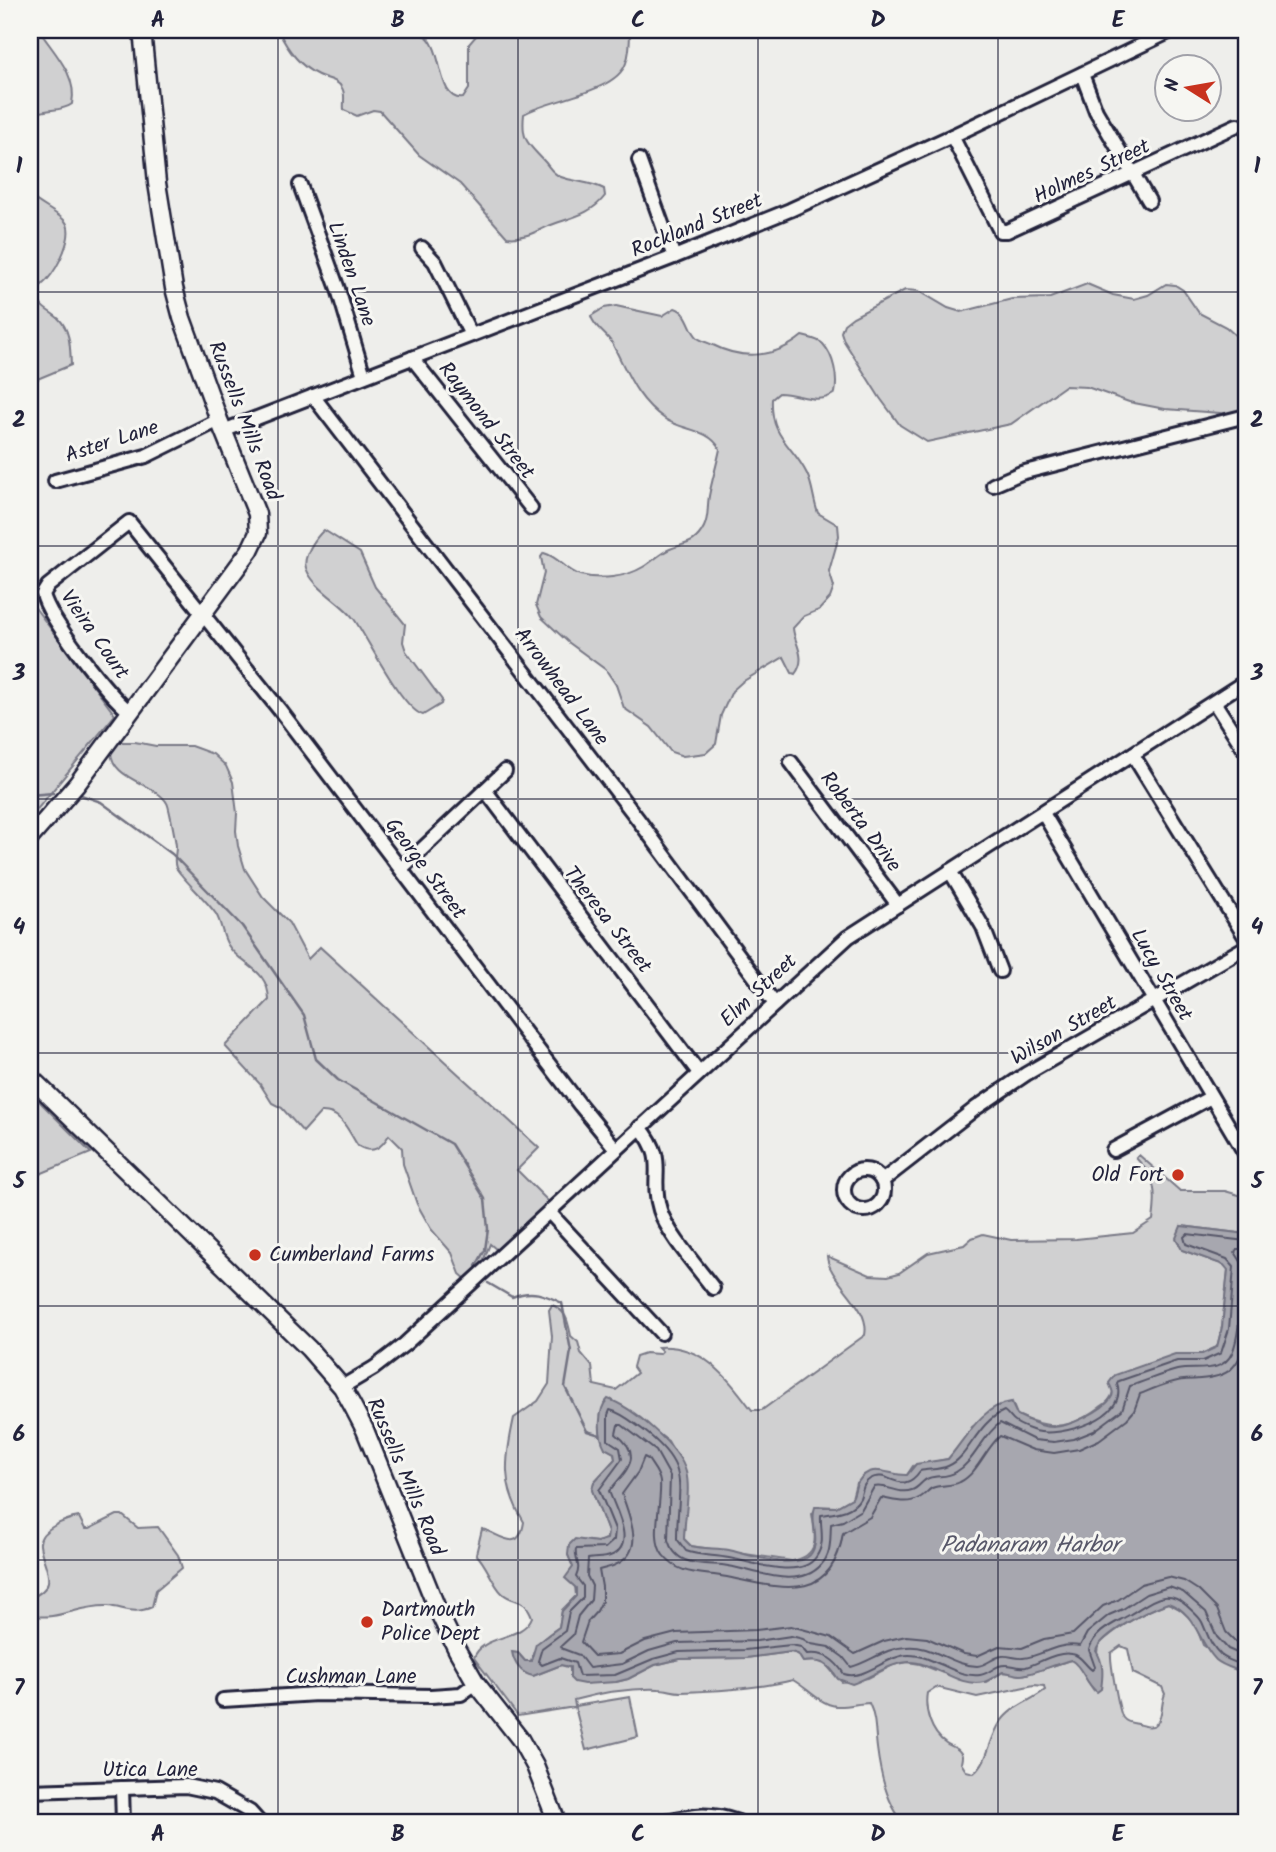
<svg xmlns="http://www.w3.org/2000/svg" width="1276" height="1852" viewBox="0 0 1276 1852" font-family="Kalam,sans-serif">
  <rect width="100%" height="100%" fill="#eeeeeb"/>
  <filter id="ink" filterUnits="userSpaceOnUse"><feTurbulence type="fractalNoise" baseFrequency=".0143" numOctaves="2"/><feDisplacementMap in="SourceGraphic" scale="14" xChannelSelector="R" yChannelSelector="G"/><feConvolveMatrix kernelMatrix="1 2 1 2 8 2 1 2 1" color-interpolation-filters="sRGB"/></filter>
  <g filter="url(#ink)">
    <g fill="#d0d0d1" stroke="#797986" stroke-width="2" fill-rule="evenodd">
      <path d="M30,30H39C53,52 78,75 72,104C60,113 43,107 30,117Z"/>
      <path d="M278,30C304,30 413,24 428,38C443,53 438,101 463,98L469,89V44L481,30H630C630,41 630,53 626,63C616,93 549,99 524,114C521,142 529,144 545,162C550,168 553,174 561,177C575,182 591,182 604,189L605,196C590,216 567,218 546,227C534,233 521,239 507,237L460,184L419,155L380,111L373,110L357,116L344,110C343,102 346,94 342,88C337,79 326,79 318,75C299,66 287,49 278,30Z"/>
      <path d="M30,196C39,204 59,214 65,221C76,234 57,269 47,280C43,285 35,288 37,297C40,309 51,311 59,319C71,331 70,349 71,365L35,380H30Z"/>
      <polygon points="1087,284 1113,295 1134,299 1148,295 1166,284 1175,285 1183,290 1199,313 1226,327 1246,345 1246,418 1220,413 1165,409 1129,402 1087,387 1065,386 1011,424 927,442 900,425 880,398 844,341 841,332 844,324 853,317 905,290 919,291 948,308 961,312 1012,299 1050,298"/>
      <path d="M616,306L662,316L675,308C690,313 688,329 698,338C701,341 709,343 713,345C742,360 776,358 802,336C809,338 818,339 823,344C834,356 838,378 835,393C817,406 799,393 779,393L772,399C770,438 793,445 807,474C813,486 813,500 818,513L838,525L839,536L829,571L834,587L830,598L819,610L804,616L793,628C794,644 808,657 795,674L792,673L784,657L742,682L732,691L721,715L716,744L706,753L683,756L671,752L651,727L624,708L616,685L606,670L568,642L541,617L536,605L544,573L541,557L544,553C559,557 566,571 580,575C600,580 625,578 643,567C652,562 660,553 670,549C685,543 695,545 704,527C709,517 707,507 709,496C712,480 717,464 720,449C708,428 683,431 665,419C637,400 628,374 613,345C607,333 594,328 591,316L604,308Z"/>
      <path d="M324,530L360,553L375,587L405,624L403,642L406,651L442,700L441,704L423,715C402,709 368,639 354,619C341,601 314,590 306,568C302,557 316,537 324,530Z"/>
      <polygon points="30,601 115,715 30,818"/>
      <path d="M119,742H135L156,746H191L213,754L226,766L233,782L237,813L236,831L238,846L245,869L263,897L289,923L308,959L320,947L539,1148L517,1170L549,1202L497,1250L490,1244L478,1274L466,1279L460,1274L452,1253L431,1229L417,1204L403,1164L402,1148L389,1135C382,1147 373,1155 358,1146C348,1131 342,1111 321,1112L303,1132L282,1108L272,1103L260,1084L225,1046L269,1000C268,967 240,966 228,945C222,936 222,924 216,914C204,897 188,885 176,868C173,860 176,855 176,847C176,842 169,806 167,803C155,782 108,781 111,747Z"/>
      <polygon points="30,1092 91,1153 30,1178 30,1180"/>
      <path d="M1139,1155L1180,1191H1225L1246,1197V1234L1181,1226L1182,1250L1224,1265L1228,1269L1222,1327L1217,1347L1201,1354H1189L1113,1392C1111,1400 1106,1403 1099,1408C1069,1430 1049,1430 1017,1415L1012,1402L972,1427L965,1439L948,1459L913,1466L907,1475L856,1483L852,1498L836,1507L818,1506L812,1514C816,1537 820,1556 792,1561L691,1546L684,1539L686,1473L668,1441L612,1400L605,1448L614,1453L615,1459L594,1482L592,1490L608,1532L607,1539L597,1542L575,1540L568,1555L573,1566L576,1596L562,1610L559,1627C544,1637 535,1643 531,1662L525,1661L518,1653L533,1676L561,1665L616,1682L628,1679L655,1665L680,1659L746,1658L791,1652L798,1654L803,1662C831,1658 825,1668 842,1682L868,1678L893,1665L908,1662L920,1664L943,1673L986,1682L1003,1672C1009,1672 1015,1674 1020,1675C1031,1675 1058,1663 1071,1660L1077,1664L1093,1689L1098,1645C1117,1628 1143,1611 1168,1603L1180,1609L1195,1623L1203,1645L1246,1674V1822H903C887,1803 880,1773 877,1748C875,1733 876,1717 869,1703C858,1703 848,1707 836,1706C820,1704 807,1688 793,1680C757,1689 718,1691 681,1692C673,1692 667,1689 659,1689C632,1688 600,1693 574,1700L575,1706L630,1697L638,1737L586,1750L575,1707L518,1716L474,1658C481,1634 523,1641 532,1617C525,1596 514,1604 502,1593C493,1585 487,1565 476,1554L482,1529C500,1534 519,1555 524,1522C501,1485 505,1459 514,1418L538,1401L549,1384L552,1336L549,1310L552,1305C567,1311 568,1322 571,1336L578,1342L581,1353L592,1366L594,1385L616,1390L637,1373L633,1367L636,1356L645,1353L659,1354L662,1351L658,1347C703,1344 727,1377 752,1410H762L865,1335C871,1305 828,1281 827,1256L870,1275L888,1276L899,1273L928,1253L964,1245L972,1238L983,1234L1011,1240L1076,1239L1133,1233L1153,1220C1157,1192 1156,1178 1136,1158ZM1121,1646L1128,1649L1133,1673L1162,1687L1165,1694C1161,1702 1163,1719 1155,1725C1150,1728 1144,1726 1138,1724C1133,1723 1127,1723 1123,1718C1119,1713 1110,1661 1111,1653ZM1034,1685L1044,1686L1045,1690C1030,1702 1011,1706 1000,1723C989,1739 989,1761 974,1773L966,1771L961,1763C962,1758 963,1755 960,1752C958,1748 950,1746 946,1743C931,1733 924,1710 927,1693L936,1687L977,1697Z"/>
      <path d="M117,1515H122L138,1528L158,1527L178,1555L182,1568L156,1590L152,1607C134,1615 125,1608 108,1606C89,1605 71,1613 52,1616C45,1617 37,1616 30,1617V1598C62,1585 43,1568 40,1545C38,1529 67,1519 79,1517L85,1529H89Z"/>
    </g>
    <path fill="#a7a7af" stroke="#727281" stroke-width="2" d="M1181,1226L1246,1234V1674C1237,1669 1224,1667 1216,1660C1197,1641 1197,1613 1168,1603C1150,1609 1101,1634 1096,1651C1104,1663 1103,1675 1101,1689L1097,1692C1085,1684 1084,1668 1071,1660C1058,1663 1031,1675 1020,1675C1015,1675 1009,1672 1003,1672C997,1675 990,1680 984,1682C957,1688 935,1662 909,1662C889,1663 870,1678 852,1684L838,1679C829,1664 821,1659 803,1662L798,1654L791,1652L746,1658L680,1659L655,1665L628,1679L616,1682L584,1684L574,1682L570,1678V1667L561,1665L533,1676C521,1674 514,1663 512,1652L518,1653L525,1661H531L536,1644L559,1627L562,1611L576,1596V1588L565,1578L573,1567L568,1555L569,1545L575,1539L597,1542L607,1539L608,1532L592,1490L594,1482L615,1459L614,1453L605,1448C598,1436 597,1409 608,1399C632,1407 680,1447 686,1472C691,1491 684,1519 684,1539L691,1546C703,1549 716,1548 729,1550C747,1554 795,1571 810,1555C822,1540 809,1522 815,1507H836L852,1498C855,1493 855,1486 858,1482C871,1461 889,1476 907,1475L916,1464L948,1459C966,1438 981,1406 1011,1402L1017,1415C1029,1420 1040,1427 1053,1427C1068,1427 1103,1411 1111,1398C1115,1393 1111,1388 1109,1383L1115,1375L1175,1354H1202L1217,1347L1222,1327L1228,1270L1224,1265L1182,1250L1176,1238Z"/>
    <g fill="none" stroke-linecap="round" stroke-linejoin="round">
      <g stroke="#575769" stroke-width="2">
        <path d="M1246,1241L1187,1234L1184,1237L1186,1244L1227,1259L1234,1267L1229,1329L1221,1353L1203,1361H1177L1119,1381L1117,1384C1129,1418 1060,1438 1035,1431C1029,1429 1015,1424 1011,1418C1009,1416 1007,1413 1004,1411C976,1423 969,1458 948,1466C939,1470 929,1469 920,1471C901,1498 889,1468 870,1479C862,1484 863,1491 860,1498C852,1513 833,1513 821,1515C820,1530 826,1543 816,1557C801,1580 751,1562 729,1558C714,1555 700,1556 686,1551L677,1539C677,1484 693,1468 642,1429C632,1422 622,1413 610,1410L608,1415V1440L620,1448L622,1459L599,1490L615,1529L614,1540L605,1548L576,1549C574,1560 582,1564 576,1577L583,1586V1598L569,1612L565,1631L542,1648L538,1661L542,1665L560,1658L575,1663L579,1676L615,1675L653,1659L679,1652L745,1650L791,1645L801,1647L807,1654C825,1652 835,1660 844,1674C865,1681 886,1655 909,1655C934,1655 955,1678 980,1675C988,1674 993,1668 999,1666C1009,1662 1017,1669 1026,1667C1040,1663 1056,1651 1072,1654C1081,1655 1085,1665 1092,1670L1095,1667L1089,1650C1094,1631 1114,1624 1129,1615C1150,1603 1164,1586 1187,1606C1192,1611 1199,1616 1202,1622C1208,1635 1210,1645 1221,1655C1228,1661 1238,1663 1246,1666"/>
        <path d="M1246,1249H1237L1235,1252L1242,1263L1243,1272C1240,1294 1241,1333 1232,1353C1222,1375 1195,1366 1177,1370C1161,1374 1146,1381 1130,1386L1122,1410L1094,1431L1074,1439L1054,1442L1034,1440L1000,1423C982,1436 975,1461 956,1472C947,1478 938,1475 929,1478C922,1480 919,1488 912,1490C898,1495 887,1484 874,1487L861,1510L843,1521L831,1524C830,1538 832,1554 821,1565C797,1592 751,1568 722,1565C710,1564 697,1565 685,1560C677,1557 670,1548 668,1540L670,1476L656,1451L622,1425H618L616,1434C645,1456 626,1471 609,1491C615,1509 638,1546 610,1556C602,1559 594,1557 588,1559L587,1576L592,1586L591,1600L578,1616L573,1635L561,1646L563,1649L579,1655L589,1668L622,1664L649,1651L677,1643L757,1641L791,1636L803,1639L811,1644L829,1647L843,1657L851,1667C870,1662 885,1648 906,1647C932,1644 952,1666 977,1666C986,1666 993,1657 1002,1656C1009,1655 1016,1659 1023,1658C1043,1656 1055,1642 1080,1646L1087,1633L1109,1615L1123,1609L1146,1594L1169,1587L1183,1592L1206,1612L1217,1637L1228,1649L1246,1657"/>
        <path d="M1246,1339C1237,1378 1219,1378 1184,1380C1170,1381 1153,1389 1140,1394L1134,1411L1127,1419L1099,1440L1079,1449L1054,1453L1033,1450L1000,1436C985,1449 978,1473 960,1482C951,1487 940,1484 932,1488C928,1490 924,1496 919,1498C907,1505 894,1500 881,1498L870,1517L843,1533C832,1605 780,1588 727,1577C703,1572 680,1577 663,1555C650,1539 662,1503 660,1482C659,1473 652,1466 648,1459L644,1457L638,1472L622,1494C629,1517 647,1551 615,1565C610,1568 604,1568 599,1570L602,1587V1601L597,1611L588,1621L581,1642L594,1656L619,1654L645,1641L676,1633L756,1630L791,1626L831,1637L855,1654L884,1641L906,1636L927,1638L964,1654L977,1656L999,1646L1022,1648L1044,1639L1073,1634L1103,1606L1118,1600L1141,1584L1168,1577L1184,1581L1198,1590L1217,1609L1226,1632L1235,1641L1246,1645"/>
      </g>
      <g stroke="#727281" stroke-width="2.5">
        <polyline points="30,795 53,793"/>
        <polyline points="81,795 101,802 172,854 242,926 304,1015 316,1059 338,1080 451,1144 485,1199 488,1229 485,1250 476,1266"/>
        <path d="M488,1283L512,1297C532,1289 544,1294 562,1303L571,1351L565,1387L587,1431L600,1435"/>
      </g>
      <g stroke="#22223b" stroke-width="18">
        <g id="minor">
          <polyline points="1082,74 1096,111 1149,201"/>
          <polyline points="952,136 1000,231 1007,231 1237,125"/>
          <polyline points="639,160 674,257"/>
          <polyline points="300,185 338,289 364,376"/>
          <polyline points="422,248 435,262 471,335"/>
          <polyline points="412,358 531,508"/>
          <polyline points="313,396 637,818 775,1004"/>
          <polyline points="223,431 674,257 790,210 952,136 1173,30"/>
          <polyline points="55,481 146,456 219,420"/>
          <polyline points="993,485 1021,473 1246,416"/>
          <polyline points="1214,702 1246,752"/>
          <path d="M130,712C109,696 48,618 43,594L48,586L129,522L279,709L580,1105L616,1149"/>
          <polyline points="1133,755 1246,938"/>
          <polyline points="791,762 898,905"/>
          <polyline points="485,790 699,1073"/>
          <polyline points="1043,813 1246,1155"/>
          <polyline points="401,869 505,771"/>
          <polyline points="950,871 983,927 1000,971"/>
          <path d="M640,1127C669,1162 649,1175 660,1210C667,1233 698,1268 713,1288"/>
          <polyline points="1113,1150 1211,1097"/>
          <circle cx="864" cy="1190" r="20"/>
          <polyline points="882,1181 976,1108 1026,1074 1246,947"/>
          <polyline points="549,1212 661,1333"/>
          <polyline points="342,1387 374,1368 405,1344 848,937 1246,681"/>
          <polyline points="223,1700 317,1694 431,1696 461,1694 476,1683"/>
          <polyline points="122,1788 123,1822"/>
          <polyline points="30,1791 186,1786 215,1792 250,1812 259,1822"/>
          <path d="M661,1822C691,1816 708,1811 738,1822"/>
        </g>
      </g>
      <g stroke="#22223b" stroke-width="21">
        <g id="major">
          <polyline points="30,838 77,784 250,550 258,533 257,514 219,420 182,318 174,288 157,183 142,30"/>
          <polyline points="30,1077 309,1349 342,1387 352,1405 365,1430 438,1611 457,1650 476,1683 520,1739 535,1766 557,1822"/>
        </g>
      </g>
      <use href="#minor" stroke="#f6f6f2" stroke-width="12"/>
      <use href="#major" stroke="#f6f6f2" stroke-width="16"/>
    </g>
  </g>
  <path fill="none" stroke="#22223b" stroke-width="2" stroke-opacity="0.55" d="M278,30V1822M518,30V1822M758,30V1822M998,30V1822M30,292H1246M30,546H1246M30,799H1246M30,1053H1246M30,1306H1246M30,1560H1246"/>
  <g fill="#c8321e" stroke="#f6f6f2" stroke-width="2.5">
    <circle cx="1178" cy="1175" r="7"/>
    <circle cx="255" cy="1255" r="7"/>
    <circle cx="367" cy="1622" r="7"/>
  </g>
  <g text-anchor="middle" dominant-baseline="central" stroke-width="6" stroke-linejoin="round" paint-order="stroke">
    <g font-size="21" fill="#22223b" stroke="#f6f6f2">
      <text transform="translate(1092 172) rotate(-25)">Holmes Street</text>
      <text transform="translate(697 226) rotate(-22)">Rockland Street</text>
      <text transform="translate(351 274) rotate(71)">Linden Lane</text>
      <text transform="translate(244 421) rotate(69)">Russells Mills Road</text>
      <text transform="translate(486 421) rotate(52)">Raymond Street</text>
      <text transform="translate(112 442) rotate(-18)">Aster Lane</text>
      <text transform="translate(94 635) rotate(55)">Vieira Court</text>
      <text transform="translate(561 687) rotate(53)">Arrowhead Lane</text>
      <text transform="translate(860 822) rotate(53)">Roberta Drive</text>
      <text transform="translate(425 869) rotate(53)">George Street</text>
      <text transform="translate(607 920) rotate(52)">Theresa Street</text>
      <text transform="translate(1161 975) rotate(60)">Lucy Street</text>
      <text transform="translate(759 991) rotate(-43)">Elm Street</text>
      <text transform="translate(1064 1031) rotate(-30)">Wilson Street</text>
      <text transform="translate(405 1477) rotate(67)">Russells Mills Road</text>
      <text x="351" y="1677">Cushman Lane</text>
      <text x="150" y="1770">Utica Lane</text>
    </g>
    <g font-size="21" fill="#22223b" stroke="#f6f6f2" text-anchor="start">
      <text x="1164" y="1175" text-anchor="end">Old Fort</text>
      <text x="269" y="1255">Cumberland Farms</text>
      <text x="381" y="1610">Dartmouth<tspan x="381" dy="24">Police Dept</tspan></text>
    </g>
    <g font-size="23" font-style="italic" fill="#575769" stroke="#f6f6f2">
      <text x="1030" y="1546">Padanaram Harbor</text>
    </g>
  </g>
  <rect width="1276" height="1852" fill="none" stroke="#f6f6f2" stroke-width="77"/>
  <g transform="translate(1188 88) rotate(281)"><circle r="33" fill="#f6f6f2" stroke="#a1a1a9" stroke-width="2"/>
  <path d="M0-5L12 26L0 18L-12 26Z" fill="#c8321e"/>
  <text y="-10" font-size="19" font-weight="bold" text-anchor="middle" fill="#22223b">N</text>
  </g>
  <rect x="38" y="38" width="1200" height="1776" fill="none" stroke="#22223b" stroke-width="2.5"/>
  <g font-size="23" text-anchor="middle" font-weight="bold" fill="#22223b">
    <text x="158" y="27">A</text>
    <text x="398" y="27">B</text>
    <text x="638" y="27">C</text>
    <text x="878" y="27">D</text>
    <text x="1118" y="27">E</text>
    <text x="19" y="173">1</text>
    <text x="1257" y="173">1</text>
    <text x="19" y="427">2</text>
    <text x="1257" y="427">2</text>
    <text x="19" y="680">3</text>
    <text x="1257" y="680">3</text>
    <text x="19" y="934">4</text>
    <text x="1257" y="934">4</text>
    <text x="19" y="1188">5</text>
    <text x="1257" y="1188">5</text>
    <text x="19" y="1441">6</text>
    <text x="1257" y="1441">6</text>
    <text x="19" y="1695">7</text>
    <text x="1257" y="1695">7</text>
    <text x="158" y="1841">A</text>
    <text x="398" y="1841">B</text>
    <text x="638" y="1841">C</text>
    <text x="878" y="1841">D</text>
    <text x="1118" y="1841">E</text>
  </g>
</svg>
